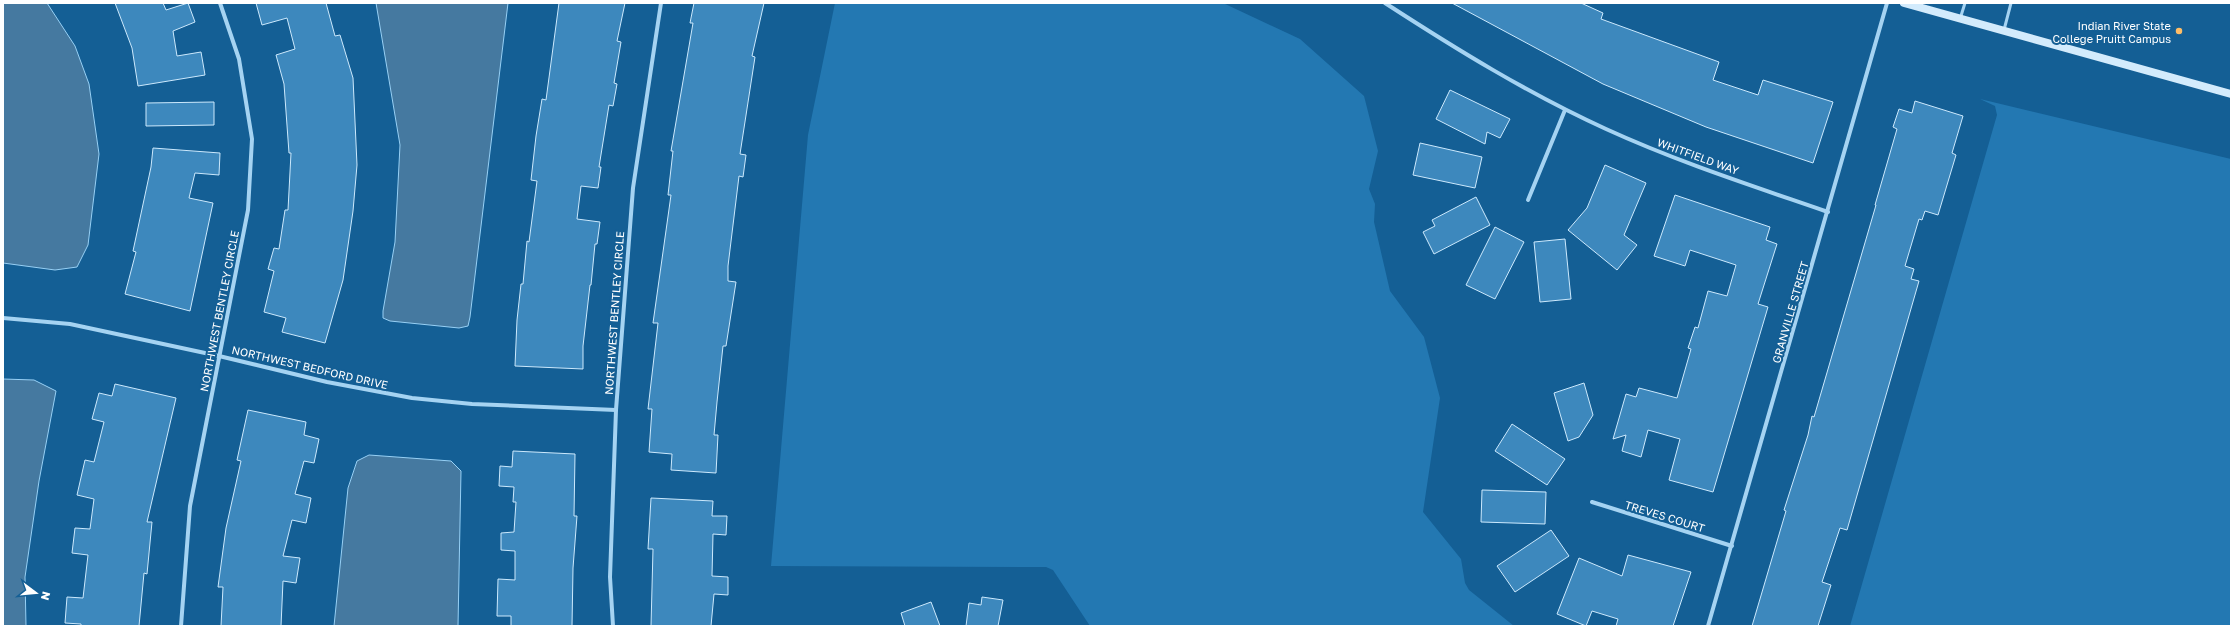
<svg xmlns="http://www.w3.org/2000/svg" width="2234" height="629" viewBox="0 0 2234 629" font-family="'Golos Text',sans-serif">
  <rect width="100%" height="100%" fill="#145f95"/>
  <g fill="#2378b2">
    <polygon points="835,3 1223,3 1300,39 1364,96 1378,151 1369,189 1375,204 1374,222 1390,291 1424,337 1440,398 1423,512 1461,559 1465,583 1469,590 1514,626 1090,626 1053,570 1046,567 771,566 808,135"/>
    <polygon points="1980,99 2231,159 2231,626 1850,626 1997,115 1995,106"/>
  </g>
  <g fill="#4579a0" stroke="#97d0f5">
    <polygon points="3,3 47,3 75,46 89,84 99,154 88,245 77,267 55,270 3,263"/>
    <polygon points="376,3 508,3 470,317 468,326 459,328 390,321 383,318 383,311 395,242 400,145"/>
    <polygon points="3,379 34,380 56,391 39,481 25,577 26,626 3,626"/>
    <polygon points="369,455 451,461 461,471 458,626 334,626 348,488 357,461"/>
  </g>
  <g fill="#3d88bd" stroke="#cce9fd">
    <polygon points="115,3 163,3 166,10 188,3 195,22 173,31 177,56 201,52 205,75 138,86 132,48"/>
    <polygon points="256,3 326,3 335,36 340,35 353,78 357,165 353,211 343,280 325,343 282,332 286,318 264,312 274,271 268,269 274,248 279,249 285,210 288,210 291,153 289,153 284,84 276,55 295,49 287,18 262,25"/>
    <polygon points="559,3 625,3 617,41 621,42 614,83 617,84 613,106 609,105 599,167 601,167 598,188 581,186 577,219 600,222 597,244 595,244 591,285 590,285 583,346 583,369 515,366 517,320 521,284 523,284 527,241 529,242 537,181 531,180 536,136 542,99 546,100"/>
    <polygon points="694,3 764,3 752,56 755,57 740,154 746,155 743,177 739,176 728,266 728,281 736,282 726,346 723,346 717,402 714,435 718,435 716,473 671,470 672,454 649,452 652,409 648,409 658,323 653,323 671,195 668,195 673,151 671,151 693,23 690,23"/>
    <polygon points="1452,3 1581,3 1603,13 1601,19 1719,62 1713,80 1758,95 1763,80 1833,102 1813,163 1706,127 1603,84"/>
    <polygon points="1450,90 1510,119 1500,138 1487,132 1485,144 1436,119"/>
    <polygon points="1915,101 1963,116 1952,153 1956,155 1938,215 1925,211 1922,220 1919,219 1905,266 1914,269 1911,279 1919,281 1847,530 1840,528 1822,582 1831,585 1818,626 1752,626 1786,511 1784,510 1808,435 1812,416 1814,417 1876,205 1875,205 1897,129 1893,127 1899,109 1912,113"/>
    <polygon points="214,102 214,125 146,126 146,103"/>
    <polygon points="1420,143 1482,157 1475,188 1413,175"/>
    <polygon points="153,148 220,153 219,175 195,173 189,198 213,203 190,311 125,294 136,252 133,251 151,167"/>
    <polygon points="1605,165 1646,183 1624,235 1637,245 1617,270 1568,230 1587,208"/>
    <polygon points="1675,195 1770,227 1766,240 1777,244 1758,304 1768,307 1713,492 1669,480 1680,439 1648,430 1641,457 1622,451 1626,435 1613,439 1626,394 1636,397 1639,388 1677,398 1691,349 1688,348 1695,327 1698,328 1708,291 1727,296 1736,265 1690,250 1685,266 1654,256"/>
    <polygon points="1476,197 1490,225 1434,254 1423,232 1435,226 1432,220"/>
    <polygon points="1495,227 1524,242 1495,299 1466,285"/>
    <polygon points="1565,239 1571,299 1540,302 1534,242"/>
    <polygon points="1584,383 1593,415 1579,437 1568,441 1554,393"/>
    <polygon points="115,384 176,398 147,522 152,522 147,574 144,573 139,626 81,626 81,624 65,623 67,597 83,598 88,555 72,553 75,528 90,529 94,499 77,495 85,460 94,462 104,422 92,419 99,393 112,396"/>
    <polygon points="248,410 306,422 304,435 319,439 314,463 304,461 295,494 311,498 306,523 292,520 283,556 300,558 296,583 283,581 281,626 221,626 223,587 218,587 226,528 241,461 237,460"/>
    <polygon points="1512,424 1565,459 1547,485 1495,451"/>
    <polygon points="513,451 575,454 574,516 577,516 573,568 572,626 511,626 511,616 497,616 498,579 515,580 515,551 501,550 501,533 514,532 516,502 513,502 514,487 499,486 500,466 512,467"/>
    <polygon points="1482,490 1546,492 1545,524 1481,522"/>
    <polygon points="651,498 713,501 712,516 727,516 726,535 713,534 712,576 728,577 728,595 714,594 711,626 651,626 653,549 648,549"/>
    <polygon points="1551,530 1569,556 1515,592 1497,566"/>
    <polygon points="1628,555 1691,572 1673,626 1616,626 1618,619 1592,611 1586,626 1557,614 1579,558 1622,576"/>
    <polygon points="982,597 1003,600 998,626 966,626 969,603 981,605"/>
    <polygon points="931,602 940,626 905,626 901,613"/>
  </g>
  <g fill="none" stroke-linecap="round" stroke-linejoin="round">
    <g stroke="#a5d3f2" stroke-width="3">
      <polyline points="1960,19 1965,3"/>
      <polyline points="2004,30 2011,3"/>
    </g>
    <g stroke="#a5d3f2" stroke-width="4">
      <path d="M1385,3C1456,49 1529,94 1606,129C1678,162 1753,186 1828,212"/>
      <polyline points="1528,200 1565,110"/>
      <polyline points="3,318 70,324 219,356 327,382 412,398 472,404 616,410"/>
      <polyline points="1592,502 1732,546"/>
      <polyline points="181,626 190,506 248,210 252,139 239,59 220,3"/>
      <polyline points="613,626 610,577 616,410 633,188 661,3"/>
      <polyline points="1708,626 1887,3"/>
    </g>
    <polyline stroke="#d3ebfc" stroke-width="8" points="1904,3 2231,94"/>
  </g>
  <circle fill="#ffbd66" stroke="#145f95" stroke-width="1.5" cx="2179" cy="31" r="4"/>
  <g text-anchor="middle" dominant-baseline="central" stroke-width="4" stroke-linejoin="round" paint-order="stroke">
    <g font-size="11" fill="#fff" stroke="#145f95" text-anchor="end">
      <text x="2171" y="25">Indian River State<tspan x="2171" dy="13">College Pruitt Campus</tspan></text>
    </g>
    <g font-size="11" fill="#fff" stroke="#145f95">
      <text transform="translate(1698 156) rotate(20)">WHITFIELD WAY</text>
      <text transform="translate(219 311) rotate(-79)">NORTHWEST BENTLEY CIRCLE</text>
      <text transform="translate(1790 312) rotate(-74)">GRANVILLE STREET</text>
      <text transform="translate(614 313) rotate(-86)">NORTHWEST BENTLEY CIRCLE</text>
      <text transform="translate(310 367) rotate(13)">NORTHWEST BEDFORD DRIVE</text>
      <text transform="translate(1665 516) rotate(17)">TREVES COURT</text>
    </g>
  </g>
  <rect width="2234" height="629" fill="none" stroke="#ffffff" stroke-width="8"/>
  <g transform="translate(36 593) rotate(106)" stroke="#145f95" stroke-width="3" paint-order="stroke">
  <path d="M0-3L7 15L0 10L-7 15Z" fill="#ffffff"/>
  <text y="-6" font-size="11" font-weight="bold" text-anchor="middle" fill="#ffffff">N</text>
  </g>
</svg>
